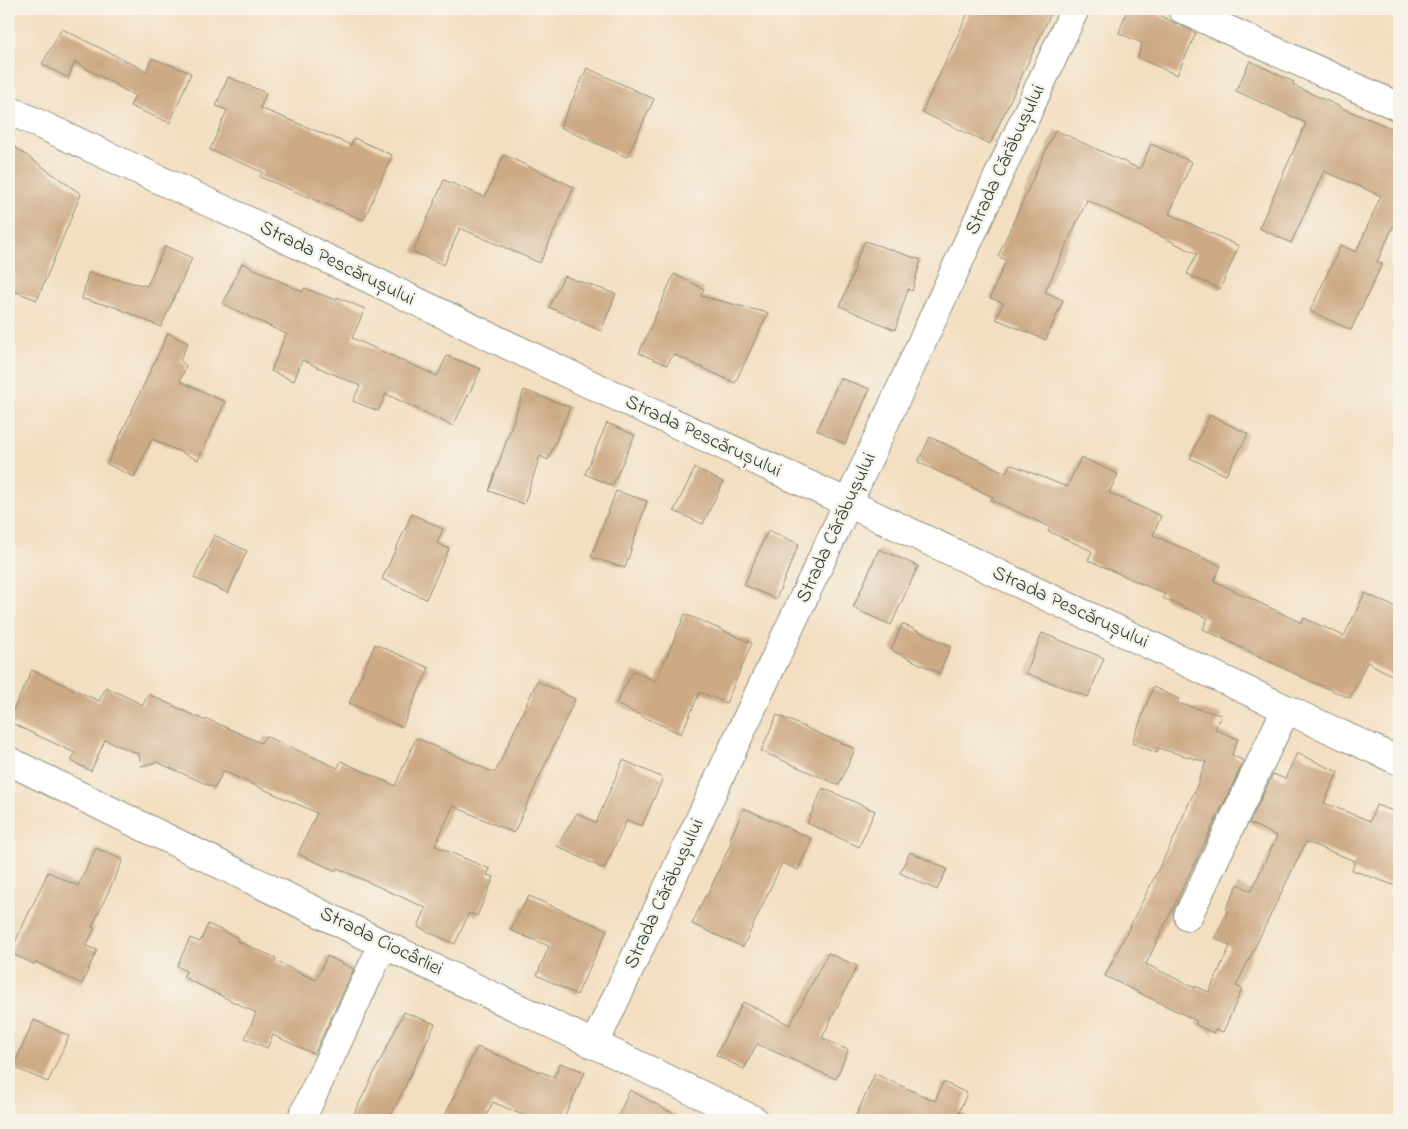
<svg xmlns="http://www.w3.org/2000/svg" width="1408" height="1129" viewBox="0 0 1408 1129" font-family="'Indie Flower',sans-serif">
  <rect width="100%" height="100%" fill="#f7f3e8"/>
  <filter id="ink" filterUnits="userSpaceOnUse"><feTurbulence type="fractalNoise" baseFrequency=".02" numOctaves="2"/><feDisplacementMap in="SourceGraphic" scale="10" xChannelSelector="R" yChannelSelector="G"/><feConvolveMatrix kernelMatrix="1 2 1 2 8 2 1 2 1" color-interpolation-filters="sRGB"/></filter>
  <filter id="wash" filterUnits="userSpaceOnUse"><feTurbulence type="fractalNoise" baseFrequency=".0096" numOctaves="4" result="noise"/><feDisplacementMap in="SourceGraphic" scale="20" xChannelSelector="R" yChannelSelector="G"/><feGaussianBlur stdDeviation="1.12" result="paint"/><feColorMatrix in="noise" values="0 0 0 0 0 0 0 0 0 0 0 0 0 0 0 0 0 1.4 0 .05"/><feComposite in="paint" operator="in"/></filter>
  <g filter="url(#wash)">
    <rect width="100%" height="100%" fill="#f3dec0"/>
    <g id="blocks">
      <g fill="#cdaa85">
        <polygon points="970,9 1053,9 990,144 922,112"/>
        <polygon points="1127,9 1146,9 1196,33 1177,75 1138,58 1142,43 1119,33"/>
        <polygon points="62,29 146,71 152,58 191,73 170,123 130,106 135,96 75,62 68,78 42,64"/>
        <polygon points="1250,61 1294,82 1293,85 1349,111 1399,131 1399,213 1377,262 1382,264 1351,330 1310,311 1341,245 1356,252 1381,196 1324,171 1291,243 1259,228 1306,123 1236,91"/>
        <polygon points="587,68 654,99 627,157 560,127"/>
        <polygon points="228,77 266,93 260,108 351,145 354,138 392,155 364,220 260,177 263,172 210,150 227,110 216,106"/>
        <polygon points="1055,130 1140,169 1151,144 1192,162 1169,214 1239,246 1220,289 1187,274 1197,254 1087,200 1045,292 1063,300 1046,340 996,319 1003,303 990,298 1006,260 998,256"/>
        <polygon points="9,143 81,194 37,300 9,289"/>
        <polygon points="504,155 574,187 540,263 460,228 444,265 413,252 444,180 485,197"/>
        <polygon points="865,241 921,260 912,291 908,289 895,330 840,306 856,266 854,265"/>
        <polygon points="165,246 192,258 161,327 115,307 82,299 88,273 147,286"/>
        <polygon points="242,263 303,292 304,288 336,300 337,297 365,309 352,338 437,376 447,356 481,369 453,426 386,394 378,411 353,401 360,386 302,360 294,381 271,371 286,334 223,304"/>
        <polygon points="674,274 704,289 701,296 768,313 735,383 673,354 667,365 639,353"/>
        <polygon points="564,276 616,294 601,331 549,307"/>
        <polygon points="168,333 188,343 180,360 186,366 180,381 225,402 198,460 152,439 134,477 107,464"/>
        <polygon points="840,378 870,389 845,444 817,430"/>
        <polygon points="524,390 570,407 548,460 540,456 524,504 489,491"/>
        <polygon points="1210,415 1248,434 1226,475 1190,458"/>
        <polygon points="607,423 635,435 612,486 585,474"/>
        <polygon points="930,437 1006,473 1010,464 1067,487 1081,457 1118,474 1109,493 1161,516 1153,535 1221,566 1214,581 1302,623 1304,618 1344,636 1365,593 1399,609 1399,679 1367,662 1350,698 1312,682 1203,629 1208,618 1163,598 1165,594 1088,560 1092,551 1048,531 1050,527 991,500 993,497 918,462"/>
        <polygon points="695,468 723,482 703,524 674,511"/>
        <polygon points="616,491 647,501 625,568 591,557"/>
        <polygon points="412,514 443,529 437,543 449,549 426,599 382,579"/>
        <polygon points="768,530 799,544 776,599 744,585"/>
        <polygon points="214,535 247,551 228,593 194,578"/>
        <polygon points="879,549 918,566 891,625 853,608"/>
        <polygon points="685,614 752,643 726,703 700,692 681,734 616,704 633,671 656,681"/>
        <polygon points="902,624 951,646 939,673 891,650"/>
        <polygon points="1042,633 1104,658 1088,697 1026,673"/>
        <polygon points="375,644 429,668 402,727 349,703"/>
        <polygon points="32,670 99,701 106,687 143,705 148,694 206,721 207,719 261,743 265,736 338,768 341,761 395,786 416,738 495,773 537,681 575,699 514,833 453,806 435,846 490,869 487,875 494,877 477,916 469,913 455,944 418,927 426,908 337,868 336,871 298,854 317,813 223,771 215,788 157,762 141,766 139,754 105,740 91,771 71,761 75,753 9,722 9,719"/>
        <polygon points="1153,687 1179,699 1177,703 1221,715 1215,729 1238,739 1232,755 1244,761 1146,964 1195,988 1195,986 1209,992 1230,946 1215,938 1228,910 1226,909 1238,884 1251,891 1277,836 1249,823 1273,774 1285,779 1297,753 1338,772 1324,803 1370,821 1376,805 1399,813 1399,887 1352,870 1355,861 1306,842 1236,986 1242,989 1223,1032 1215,1029 1213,1033 1195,1024 1197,1021 1105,976 1178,830 1177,830 1200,779 1199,779 1206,762 1158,748 1157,753 1132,743"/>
        <polygon points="777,715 855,749 839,785 761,751"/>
        <polygon points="623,760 663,778 642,826 627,820 604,869 557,846 577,813 596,823"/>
        <polygon points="823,788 875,811 859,847 807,823"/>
        <polygon points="744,808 812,839 798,870 782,863 743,947 692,924 705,896 707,896 722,863 732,840 730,839"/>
        <polygon points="96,848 123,860 92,927 95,928 86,946 97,950 82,984 35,962 34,964 10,953 48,872 78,886"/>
        <polygon points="910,852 947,869 937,890 900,873"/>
        <polygon points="529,896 607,930 577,995 537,975 549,946 510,930"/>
        <polygon points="208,924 238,938 237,941 276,958 275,961 316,980 327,956 354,969 314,1054 273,1035 267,1048 245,1038 256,1013 183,977 186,971 177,966 190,938 200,942"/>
        <polygon points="828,953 857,966 822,1038 848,1050 836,1079 757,1044 744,1069 716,1055 743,1002 790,1025"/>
        <polygon points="404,1012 435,1024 389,1120 351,1120"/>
        <polygon points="34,1020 69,1036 48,1082 13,1067"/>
        <polygon points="477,1047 554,1077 560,1063 585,1072 563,1120 534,1120 493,1102 484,1120 443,1120"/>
        <polygon points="875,1074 935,1101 943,1082 967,1093 959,1112 976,1120 854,1120"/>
        <polygon points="630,1090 685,1120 616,1120"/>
      </g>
    </g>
  </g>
  <g filter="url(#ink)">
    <use href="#blocks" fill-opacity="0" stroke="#898e7a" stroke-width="1"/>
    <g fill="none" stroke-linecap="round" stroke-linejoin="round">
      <g stroke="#898e7a" stroke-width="30">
        <g id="minor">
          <polyline points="9,110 240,217 581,380 848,503 1286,709 1399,761"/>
          <polyline points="9,761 383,944 754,1120"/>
          <polyline points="1188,916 1286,709"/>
          <polyline points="594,1045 848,503 1075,9"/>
          <polyline points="301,1120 383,944"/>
        </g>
      </g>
      <g stroke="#898e7a" stroke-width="30">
        <polyline id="tertiary" points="1182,9 1399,107"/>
      </g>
      <use href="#minor" stroke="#fff" stroke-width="28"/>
      <use href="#tertiary" stroke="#fff" stroke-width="28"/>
    </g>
  </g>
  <g text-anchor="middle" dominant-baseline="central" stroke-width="5" stroke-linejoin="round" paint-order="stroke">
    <g font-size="20" fill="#1f3d34" stroke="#f7f3e8">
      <text transform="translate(1006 160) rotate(-65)">Strada Cărăbușului</text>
      <text transform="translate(337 264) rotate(26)">Strada Pescărușului</text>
      <text transform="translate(703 437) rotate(25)">Strada Pescărușului</text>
      <text transform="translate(837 528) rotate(-65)">Strada Cărăbușului</text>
      <text transform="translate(1070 608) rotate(25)">Strada Pescărușului</text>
      <text transform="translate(665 894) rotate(-65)">Strada Cărăbușului</text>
      <text transform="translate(381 942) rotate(26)">Strada Ciocârliei</text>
    </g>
  </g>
  <rect width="1408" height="1129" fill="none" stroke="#f7f3e8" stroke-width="30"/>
</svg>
